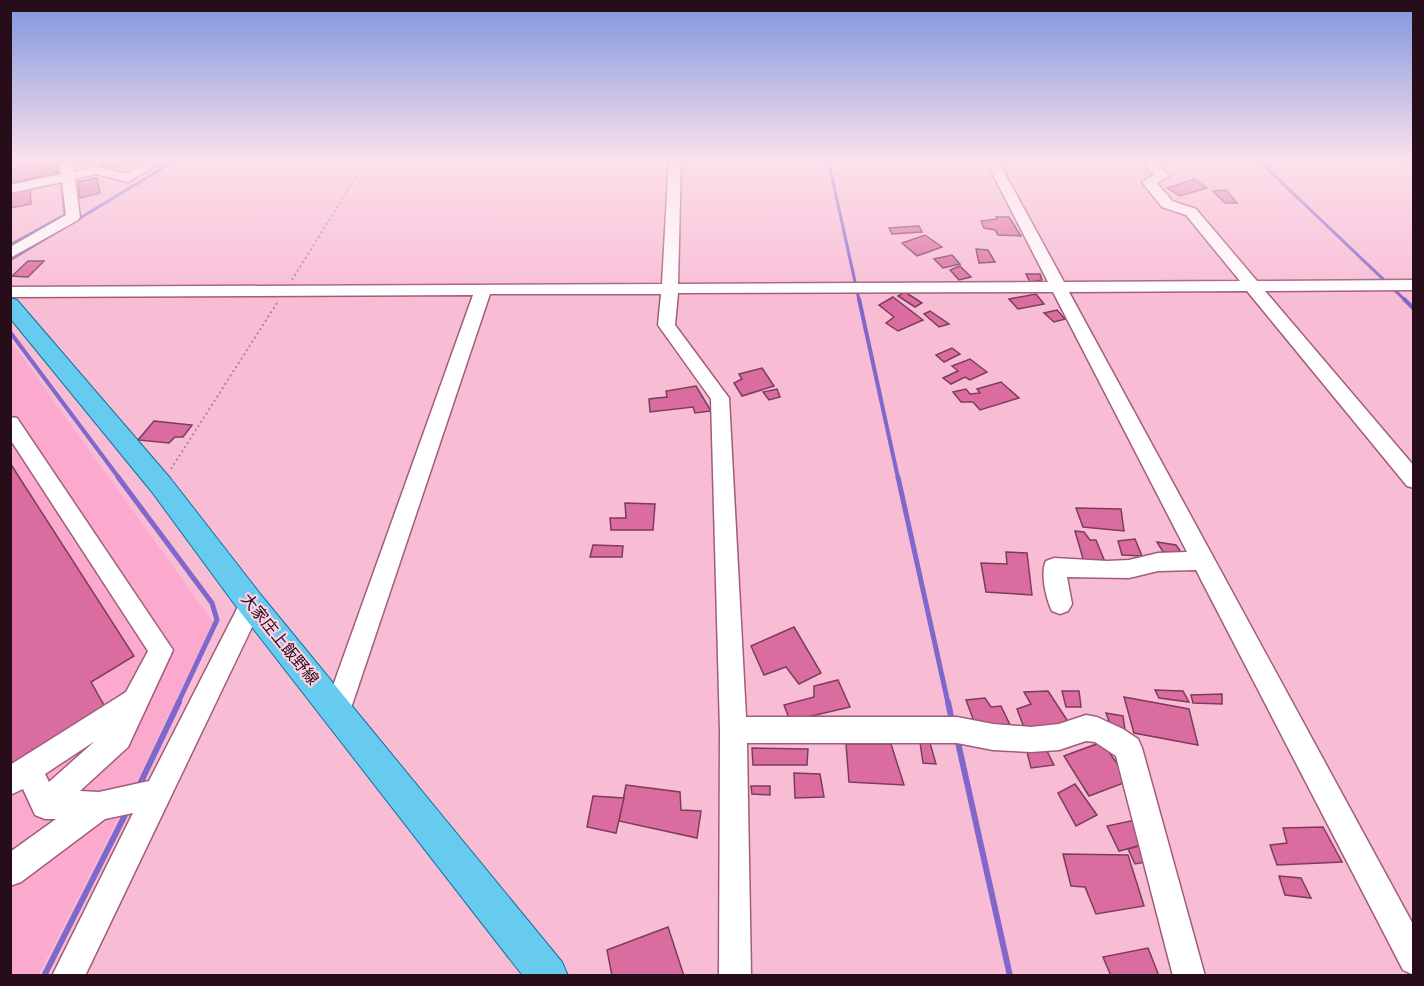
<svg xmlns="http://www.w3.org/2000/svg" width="1424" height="986" viewBox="0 0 1424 986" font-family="'Fira Sans','Noto Sans JP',sans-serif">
  <rect width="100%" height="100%" fill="#f8bdd5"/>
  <polygon fill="#fbaacd" points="10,340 213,622 134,787 38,976 10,975"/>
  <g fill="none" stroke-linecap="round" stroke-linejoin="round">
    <g stroke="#8067cc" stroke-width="3">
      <polyline points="828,159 859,300"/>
      <polyline points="1257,159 1405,300"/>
      <polyline points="75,221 178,159"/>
      <polyline points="10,245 65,215 59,159"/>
      <polyline points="10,260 65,227"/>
    </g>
    <g stroke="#8067cc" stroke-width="4">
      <polyline points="859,299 898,478"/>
      <polyline points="1404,299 1414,309"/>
      <polyline points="10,332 119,478"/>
    </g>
    <g stroke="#8067cc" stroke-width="5">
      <polyline points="118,477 212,603 217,620 178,703"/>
      <polyline points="898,477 948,703"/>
    </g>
    <g stroke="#8067cc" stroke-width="6">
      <polyline points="948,702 952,721"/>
      <polyline points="957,738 1010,976"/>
      <polyline points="138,788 179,702"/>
      <polyline points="44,976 128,809"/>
    </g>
  </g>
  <g fill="#db6ca0" stroke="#7b3d5a" stroke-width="1.5">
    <polygon points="19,159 56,159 58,173 10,183 10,161"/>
    <polygon points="101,159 147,159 147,160 103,169"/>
    <polygon points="97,178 100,193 80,198 78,182"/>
    <polygon points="1194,179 1207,188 1180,196 1167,188"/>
    <polygon points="30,189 31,204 10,208 10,193"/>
    <polygon points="1226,190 1237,203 1225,203 1213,191"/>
    <polygon points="996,217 1009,217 1021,236 998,235 995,230 984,228 981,221 997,219"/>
    <polygon points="919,226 922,232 892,234 889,228"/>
    <polygon points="925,235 942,247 917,256 902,243"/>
    <polygon points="976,249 988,250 995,262 979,263"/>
    <polygon points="952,255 960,264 943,268 934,259"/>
    <polygon points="28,261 44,261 28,277 12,276"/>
    <polygon points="960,266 971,277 959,280 950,270"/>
    <polygon points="1026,274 1040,274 1042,280 1030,282"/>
    <polygon points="905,292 922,303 915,307 898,296"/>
    <polygon points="1036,294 1044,304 1018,309 1009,299"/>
    <polygon points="893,297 923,320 898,331 886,323 894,317 879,305"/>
    <polygon points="1057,310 1065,319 1054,322 1044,313"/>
    <polygon points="930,311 949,324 939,327 924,314"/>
    <polygon points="952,348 960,354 944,362 936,355"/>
    <polygon points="970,359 987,372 970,380 965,377 951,384 943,378 958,371 952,366"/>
    <polygon points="762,368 774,386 742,396 734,383 742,379 739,374"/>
    <polygon points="1001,382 1019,398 980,410 973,402 961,402 953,392 966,389 970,394 980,393 977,389"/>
    <polygon points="696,386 711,411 695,413 693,407 650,412 649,399 667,397 666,391"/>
    <polygon points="777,389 780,397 769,400 763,392"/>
    <polygon points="154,421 192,425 183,437 175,437 169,443 138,440"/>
    <polygon points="10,463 134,656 91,682 105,707 10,767"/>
    <polygon points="625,503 655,504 653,530 611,530 610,518 626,518"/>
    <polygon points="1076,508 1121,509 1124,531 1083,527"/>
    <polygon points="1075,531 1084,532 1090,540 1096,540 1105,562 1084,562"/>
    <polygon points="1135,539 1142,556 1122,555 1118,541"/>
    <polygon points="1157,542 1176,545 1181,552 1163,552"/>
    <polygon points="593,545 623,546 622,557 590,557"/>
    <polygon points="1006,552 1027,553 1032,595 986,592 981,563 1007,564"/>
    <polygon points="794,627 821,673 799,684 786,667 764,675 751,646"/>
    <polygon points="838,680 850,707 790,721 784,705 814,697 814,686"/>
    <polygon points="1155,690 1183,691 1189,702 1159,698"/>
    <polygon points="1048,691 1069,723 1040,730 1023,725 1017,709 1031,704 1024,692"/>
    <polygon points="1062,691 1079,691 1081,707 1066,707"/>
    <polygon points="1222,694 1222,704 1193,703 1191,695"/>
    <polygon points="1124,697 1189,709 1198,745 1134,733"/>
    <polygon points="985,698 991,707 1001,706 1011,727 975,724 966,700"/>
    <polygon points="1106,713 1123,716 1125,730 1111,726"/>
    <polygon points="920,742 930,743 936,764 923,763"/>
    <polygon points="1102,742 1129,781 1089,796 1064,756"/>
    <polygon points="846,744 891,744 904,785 849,782"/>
    <polygon points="752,748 808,749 807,765 753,765"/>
    <polygon points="1047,751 1054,765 1031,768 1027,752"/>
    <polygon points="794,773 820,774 824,797 795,798"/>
    <polygon points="1075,784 1097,815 1076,826 1058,793"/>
    <polygon points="626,785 680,792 681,810 701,811 697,838 619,821"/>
    <polygon points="751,786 770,786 770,795 752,794"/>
    <polygon points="593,796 624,798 616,833 587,827"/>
    <polygon points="1135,820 1146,844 1119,851 1107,826"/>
    <polygon points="1323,827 1342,862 1277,865 1270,845 1287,843 1283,828"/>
    <polygon points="1146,844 1151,861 1135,864 1128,849"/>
    <polygon points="1063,854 1128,855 1144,906 1096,914 1085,887 1071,886"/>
    <polygon points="1279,876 1301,878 1311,898 1285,895"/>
    <polygon points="668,927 684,976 612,976 607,950"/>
    <polygon points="1148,948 1159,976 1111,976 1103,957"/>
  </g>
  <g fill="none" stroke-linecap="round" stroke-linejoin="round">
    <g stroke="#a05d7b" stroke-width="3">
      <g id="minor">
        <polygon points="59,159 71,159 74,172 96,166 126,174 152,159 167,159 128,182 96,174 75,179 80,217 78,220 10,258 10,247 66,215 62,182 10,193 10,185 61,174"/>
        <path d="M669,159H681L678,284L1048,282L985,159H997L1064,282L1240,281L1186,215L1162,207L1142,182L1154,175L1140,159H1153L1169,176L1157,183L1172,201L1196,209L1257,281L1414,280V290L1265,291L1414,466V488L1407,486L1247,291L1069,292L1414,926V975L1403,970L1196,570L1158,571L1129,578L1067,577L1072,604L1068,611L1060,614L1052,611C1046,599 1040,573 1046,561L1054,558L1107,561L1129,560L1158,553L1187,552L1053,292L678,293L675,325L729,398L746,717H957L993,724L1031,727L1059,724L1086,715L1097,717L1123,729L1138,739L1142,748L1205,976H1173L1116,756L1095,742L1086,741L1059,750L1031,752L993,750L957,743H747L751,976H719L720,730L711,399L658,325L661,294H490L350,711L346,720L337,723L328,720L324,711L473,295L10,297V287L662,284Z"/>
        <path d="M10,417L17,418L173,650L128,747L80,791L99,792L149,781L243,597L251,594L259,597L263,604L85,976H52L133,813L105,819L21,882L10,886V852L56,819H45L35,815L23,789L10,795V765L126,692L148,651L10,439ZM95,741L49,782L45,774Z"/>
      </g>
    </g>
    <g stroke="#0e729d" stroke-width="2">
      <g id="major">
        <polygon points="1401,159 1414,159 1414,166 1403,162"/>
        <polygon points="10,298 17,300 170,478 261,595 562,962 568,976 523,976 241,613 152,492 10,318"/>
      </g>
    </g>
    <g stroke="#b48498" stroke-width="2" stroke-dasharray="2 3" stroke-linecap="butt">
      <polyline points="292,280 367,159"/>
      <polyline points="171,469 277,303"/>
    </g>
    <use href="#minor" fill="#fff" fill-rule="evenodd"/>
    <use href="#major" fill="#66cbef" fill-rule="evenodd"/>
  </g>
  <linearGradient id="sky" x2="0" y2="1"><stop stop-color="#7e95dd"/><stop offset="0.54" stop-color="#fce1ec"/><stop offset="1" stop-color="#fce1ec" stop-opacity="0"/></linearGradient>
  <rect width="1424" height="297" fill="url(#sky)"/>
  <g text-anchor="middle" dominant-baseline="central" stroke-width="4.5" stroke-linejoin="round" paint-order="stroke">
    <g font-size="16" fill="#270d1a" stroke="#fccfe1">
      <text transform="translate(280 639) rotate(51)">大家庄上飯野線</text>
    </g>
  </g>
  <rect width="1424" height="986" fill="none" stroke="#270d1a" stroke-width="24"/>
</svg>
